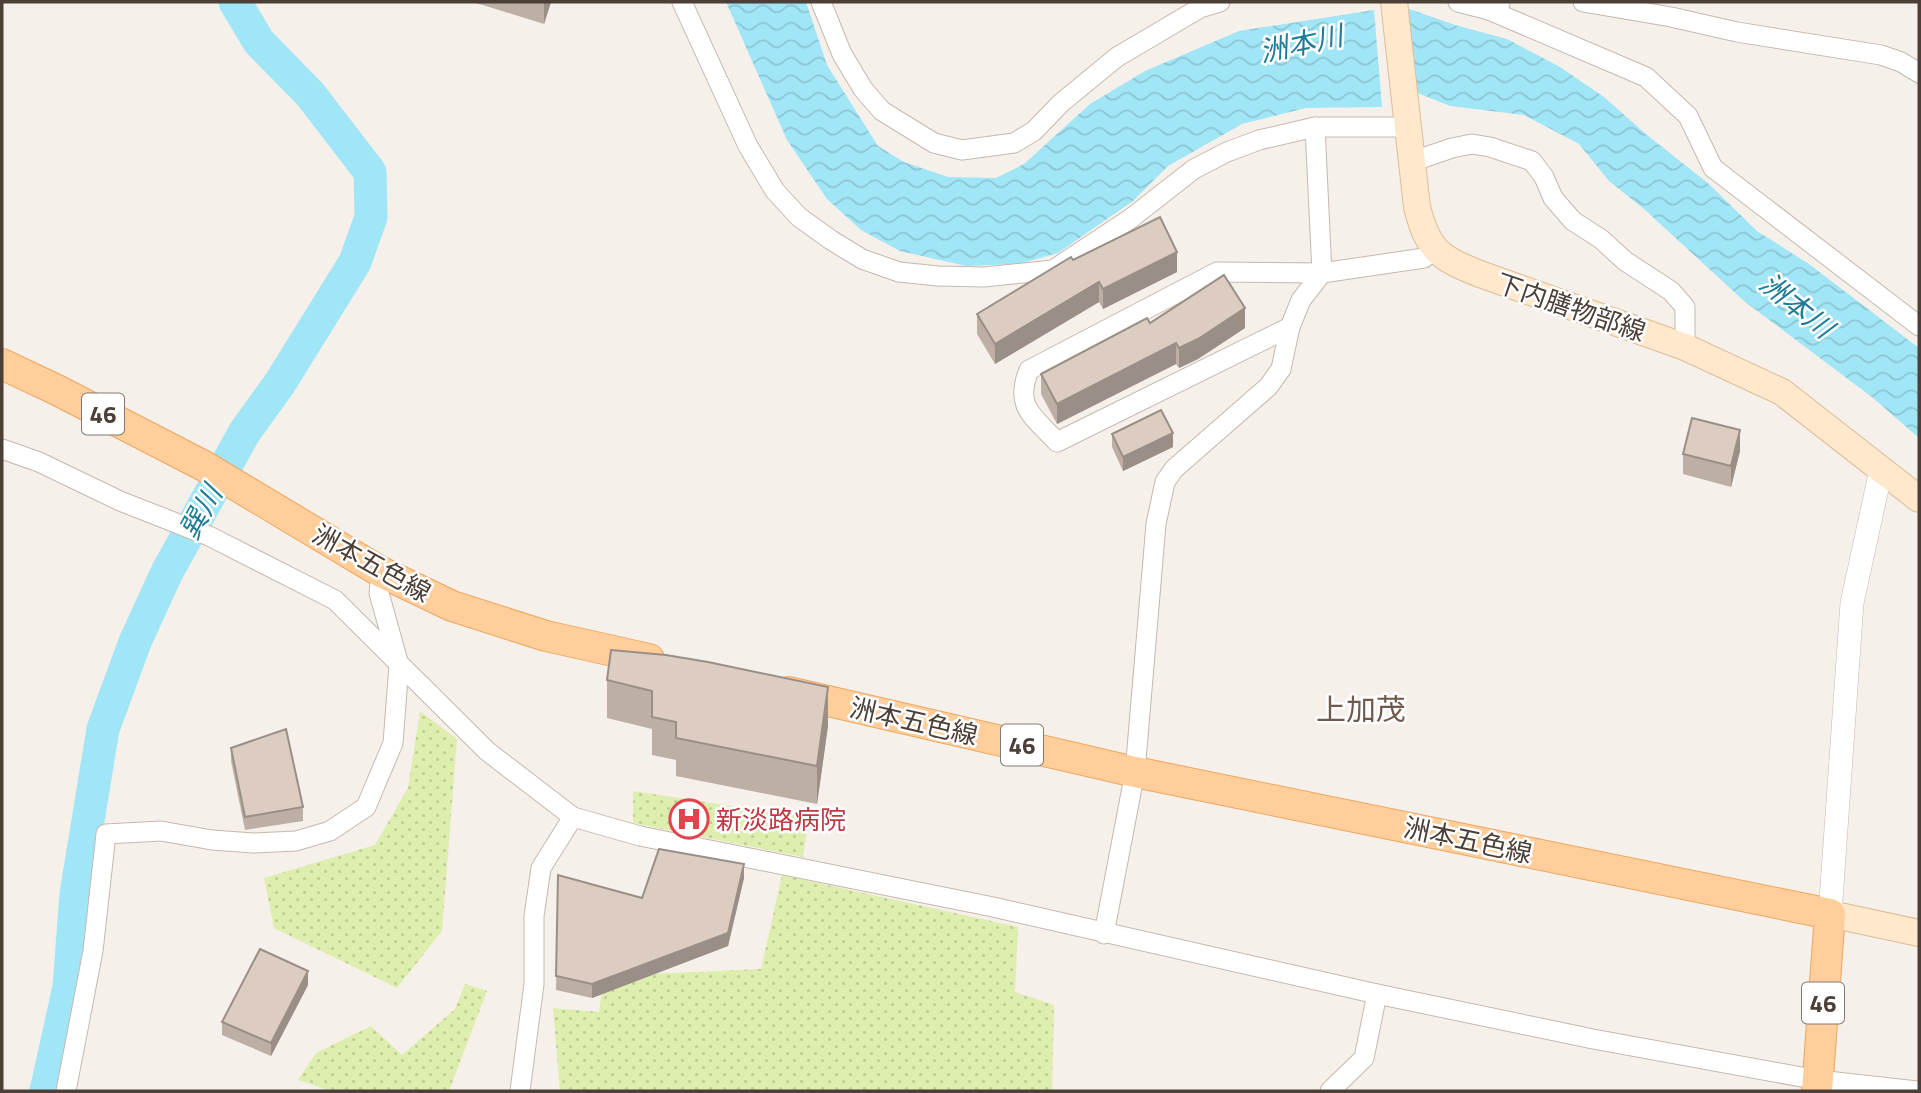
<svg xmlns="http://www.w3.org/2000/svg" width="1921" height="1093" viewBox="0 0 1921 1093" font-family="'Titillium Web','Noto Sans JP',sans-serif">
  <defs>
    <pattern id="grass-dots" width="8" height="8" patternUnits="userSpaceOnUse" patternTransform="scale(1.75)"><rect width="8" height="8" fill="#deeeaf"/><path d="M2 2h.1M6 6h.1" fill="none" stroke="#c0cd97" stroke-width="1.8" stroke-linecap="round"/></pattern>
    <pattern id="water-waves" width="16" height="10" patternUnits="userSpaceOnUse" patternTransform="scale(1.75)"><rect width="16" height="10" fill="#a1e6f7"/><path d="M0 5q4-4 8 0t8 0" fill="none" stroke="#8cc6d4"/></pattern>
  </defs>
  <rect width="100%" height="100%" fill="#f6f0ea"/>
  <g fill="url(#grass-dots)">
    <polygon points="420,711 457,739 442,931 397,988 274,928 264,878 375,845 408,788"/>
    <polygon points="633,791 809,818 803,857 633,823"/>
    <polygon points="782,875 1018,927 1015,992 1054,1005 1052,1091 560,1091 553,1008 599,1012 604,976 761,969"/>
    <polygon points="465,984 487,991 449,1091 331,1091 298,1080 316,1053 371,1026 402,1055 455,1009"/>
  </g>
  <g fill="url(#water-waves)">
    <polygon points="726,2 806,2 827,65 878,146 904,162 948,177 996,178 1024,164 1090,104 1145,71 1239,31 1374,10 1382,107 1306,108 1242,124 1168,166 1133,201 1058,253 1019,264 966,266 900,251 861,230 827,199 787,140"/>
    <polygon points="1401,6 1455,25 1507,39 1560,67 1604,97 1647,135 1709,184 1757,231 1809,264 1919,348 1919,438 1873,398 1744,301 1644,209 1609,181 1579,144 1524,115 1450,106 1410,90"/>
  </g>
  <g fill="none" stroke-linecap="round" stroke-linejoin="round">
    <polyline stroke="#a1e6f7" stroke-width="33" points="46,1091 69,987 76,894 103,729 135,642 167,572 244,433 280,383 355,262 371,217 370,172 310,94 259,42 235,2"/>
    <g stroke="#c6b8ae" stroke-width="21">
      <g id="minor">
        <polyline points="682,2 748,146 775,191 799,217 831,240 862,259 899,272 938,276 984,277 1053,270 1130,219 1194,169 1227,152 1259,140 1315,127 1406,127"/>
        <polyline points="821,2 842,54 863,89 882,111 934,143 962,150 1014,143 1034,131 1061,103 1117,57 1200,8 1220,2"/>
        <polyline points="1458,2 1489,10 1500,4"/>
        <polyline points="1583,2 1671,17 1737,32 1881,55 1901,62 1919,73"/>
        <polyline points="1489,10 1646,77 1688,116 1713,168 1919,326"/>
        <polyline points="1411,162 1452,148 1472,144 1490,147 1532,161 1544,177 1553,198 1573,221 1601,239 1625,261 1671,291 1685,307 1685,347"/>
        <path d="M1290,327L1057,442C1033,416 1014,407 1029,370L1217,272L1322,273L1315,127"/>
        <polyline points="2,449 39,462 120,501 209,536 335,600 487,751 573,817 640,836 993,907 1377,994 1593,1039 1818,1080 1917,1091"/>
        <polyline points="1104,934 1135,772 1156,524 1165,482 1174,469 1268,387 1281,369 1290,327 1301,300 1322,273 1424,258 1435,249"/>
        <polyline points="66,1091 93,951 106,834 161,831 212,840 253,843 296,841 330,831 366,807 393,743 399,665 379,593 381,572"/>
        <polyline points="520,1091 534,984 534,916 541,868 573,817"/>
        <polyline points="1330,1091 1364,1058 1377,994"/>
      </g>
    </g>
    <g stroke="#c6b8ae" stroke-width="24">
      <polyline id="tertiary" points="1830,914 1852,603 1881,470"/>
    </g>
    <g stroke="#ddbc97" stroke-width="28">
      <g id="secondary">
        <path d="M1394,2L1417,207C1428,251 1440,258 1480,274L1685,347L1782,392L1919,499"/>
        <polyline points="1830,914 1919,933"/>
      </g>
    </g>
    <g stroke="#efa65f" stroke-width="32">
      <g id="primary">
        <polyline points="2,364 57,390 204,466 381,572 452,606 546,636 649,659"/>
        <polyline points="789,692 1135,772 1830,914 1817,1091"/>
      </g>
    </g>
    <use href="#minor" stroke="#fff" stroke-width="19"/>
    <use href="#tertiary" stroke="#fff" stroke-width="23"/>
    <use href="#secondary" stroke="#ffe8cb" stroke-width="26"/>
    <use href="#primary" stroke="#ffce9a" stroke-width="30"/>
  </g>
  <g fill="#bdafa6">
    <polygon points="473,2 551,2 544,24"/>
    <polygon points="1073,260 1177,272 1103,309 1099,302 995,364 977,334 977,314"/>
    <polygon points="1150,323 1245,328 1198,359 1179,368 1176,364 1057,424 1041,394 1041,374"/>
    <polygon points="1112,434 1173,447 1123,471 1112,447"/>
    <polygon points="1740,451 1731,487 1683,474 1683,454"/>
    <polygon points="607,680 828,726 817,804 676,776 676,760 652,755 652,729 607,718"/>
    <polygon points="231,748 303,807 303,821 245,830 231,761"/>
    <polygon points="558,875 642,898 744,878 728,946 592,998 556,990"/>
    <polygon points="308,985 271,1056 222,1035 222,1022"/>
  </g>
  <g fill="#9a8f87">
    <polygon points="544,2 551,2 544,24"/>
    <polygon points="1177,252 1177,272 1103,309 1103,289"/>
    <polygon points="1099,282 1099,302 995,364 995,344"/>
    <polygon points="1245,308 1245,328 1198,359 1179,368 1179,348"/>
    <polygon points="1176,343 1176,364 1057,424 1057,404"/>
    <polygon points="1740,430 1740,451 1731,487 1731,466"/>
    <polygon points="1173,433 1173,447 1123,471 1123,457"/>
    <polygon points="828,687 828,726 817,804 817,766"/>
    <polygon points="744,864 744,878 728,946 592,998 592,984"/>
    <polygon points="308,971 308,985 271,1056 271,1043"/>
  </g>
  <g fill="#dcccc1" stroke="#9a8f87" stroke-width="2">
    <polygon points="1160,217 1177,252 1103,289 1099,282 995,344 977,314 1071,257 1073,260"/>
    <polygon points="1224,275 1245,308 1198,339 1179,348 1176,343 1057,404 1041,374 1147,318 1150,323"/>
    <polygon points="1161,410 1173,433 1123,457 1112,434"/>
    <polygon points="1692,418 1740,430 1731,466 1683,454"/>
    <polygon points="611,650 666,655 708,662 828,687 817,766 676,738 676,722 652,717 652,691 607,680"/>
    <polygon points="286,729 303,807 245,817 231,748"/>
    <polygon points="659,849 744,864 728,933 592,984 556,976 558,875 642,898"/>
    <polygon points="260,949 308,971 271,1043 222,1022"/>
  </g>
  <defs>
    <g id="hospital-ring" transform="scale(2.0125)"><circle r="9.5" fill="#fff" stroke="#e0444e" stroke-width="1.5"/><path d="M-5-5h3v3.5h4V-5h3V5h-3V1.5h-4V5h-3Z" fill="#e0444e"/></g>
  </defs>
  <g fill-rule="evenodd">
    <use href="#hospital-ring" x="689" y="819"/>
  </g>
  <g text-anchor="middle" dominant-baseline="central" stroke-width="5" stroke-linejoin="round" paint-order="stroke">
    <g fill="#fff" stroke="#817973" stroke-width="2">
      <rect x="82" y="393.5" width="42" height="41" rx="5"/>
      <rect x="1001" y="724.5" width="42" height="41" rx="5"/>
      <rect x="1802" y="982.5" width="42" height="41" rx="5"/>
    </g>
    <g font-size="24" font-weight="bold" fill="#4b3f37">
      <text x="103" y="414">46</text>
      <text x="1022" y="745">46</text>
      <text x="1823" y="1003">46</text>
    </g>
    <g font-size="26" fill="#4b3f37" stroke="#fff">
      <text transform="translate(1571 307) rotate(19)">下内膳物部線</text>
      <text transform="translate(372 563) rotate(29)">洲本五色線</text>
      <text transform="translate(914 721) rotate(13)">洲本五色線</text>
      <text transform="translate(1468 840) rotate(12)">洲本五色線</text>
    </g>
    <g font-size="26" fill="#be3a42" stroke="#fff" text-anchor="start">
      <text x="716" y="819">新淡路病院</text>
    </g>
    <g font-size="28" font-style="italic" fill="#1f7c96" stroke="#fff">
      <text transform="translate(1301 43) rotate(-12)">洲本川</text>
      <text transform="translate(1797 305) rotate(39)">洲本川</text>
      <text transform="translate(200 512) rotate(-61)">巽川</text>
    </g>
    <g font-size="30" fill="#6f5a4d" stroke="#fff">
      <text x="1361" y="709">上加茂</text>
    </g>
  </g>
  <rect width="1921" height="1093" fill="none" stroke="#4b3f37" stroke-width="7"/>
</svg>
